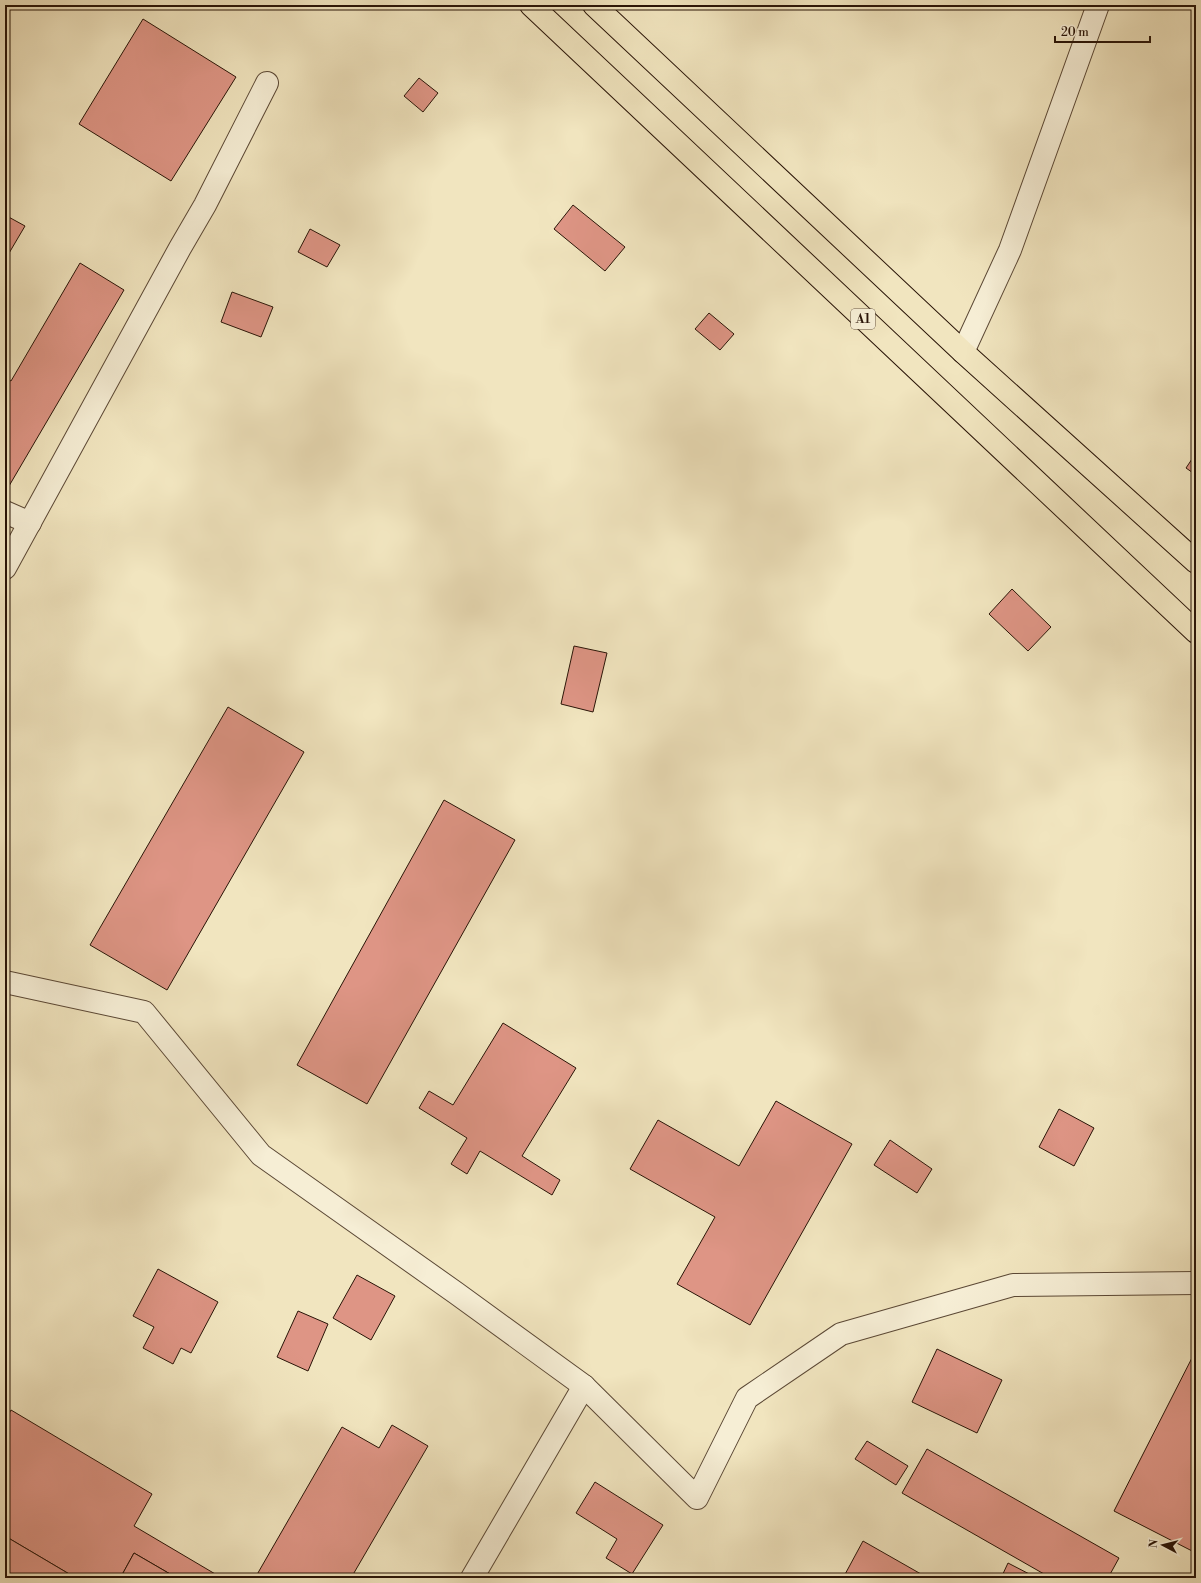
<svg xmlns="http://www.w3.org/2000/svg" width="1201" height="1583" viewBox="0 0 1201 1583" font-family="'Libre Bodoni',serif">
  <rect width="100%" height="100%" fill="#f1e5bf"/>
  <filter id="stains"><feTurbulence type="fractalNoise" baseFrequency=".005" numOctaves="4"/><feColorMatrix values="0 0 0 0 .2 0 0 0 0 .09 0 0 0 0 .02 0 0 0 .5 -.17"/></filter>
  <radialGradient id="worn" r=".72"><stop offset=".6" stop-color="#630" stop-opacity="0"/><stop offset="1" stop-color="#630" stop-opacity=".3"/></radialGradient>
  <g fill="#de9585" stroke="#291407">
    <polygon points="143,19 236,77 171,181 79,124"/>
    <polygon points="419,78 438,93 423,112 404,96"/>
    <polygon points="573,205 625,247 605,271 554,229"/>
    <polygon points="5,215 25,226 5,260"/>
    <polygon points="310,229 340,245 327,267 298,252"/>
    <polygon points="80,263 124,290 9,486 5,483 5,378 11,381"/>
    <polygon points="232,292 273,307 261,337 221,322"/>
    <polygon points="709,313 734,334 720,350 695,329"/>
    <polygon points="1196,453 1196,475 1186,468"/>
    <polygon points="1012,589 1051,627 1028,651 989,614"/>
    <polygon points="574,646 607,653 593,712 561,704"/>
    <polygon points="228,707 304,752 167,990 90,945"/>
    <polygon points="444,800 515,840 367,1104 297,1065"/>
    <polygon points="503,1023 576,1068 522,1156 560,1180 552,1195 480,1151 467,1174 451,1164 467,1138 419,1108 429,1091 453,1105"/>
    <polygon points="776,1101 852,1144 750,1325 677,1284 715,1217 630,1169 658,1120 739,1166"/>
    <polygon points="1059,1109 1094,1128 1074,1166 1039,1147"/>
    <polygon points="890,1140 932,1169 917,1193 874,1165"/>
    <polygon points="158,1269 218,1302 191,1353 181,1348 173,1364 143,1348 154,1327 133,1316"/>
    <polygon points="357,1275 395,1296 371,1340 333,1318"/>
    <polygon points="298,1311 328,1324 308,1371 277,1357"/>
    <polygon points="937,1349 1002,1380 977,1433 912,1402"/>
    <polygon points="1196,1350 1196,1553 1114,1511"/>
    <polygon points="11,1410 152,1494 134,1526 222,1578 177,1578 134,1553 123,1573 132,1578 76,1578 5,1536 5,1421"/>
    <polygon points="392,1425 428,1446 351,1578 255,1578 342,1427 379,1448"/>
    <polygon points="867,1441 908,1466 896,1485 855,1459"/>
    <polygon points="927,1449 1119,1558 1108,1578 1051,1578 902,1493"/>
    <polygon points="595,1482 663,1525 632,1574 606,1558 617,1539 576,1513"/>
    <polygon points="5,1536 76,1578 5,1578"/>
    <polygon points="863,1541 928,1578 843,1578"/>
    <polygon points="134,1553 177,1578 132,1578 123,1573"/>
    <polygon points="1008,1563 1037,1578 1001,1578"/>
  </g>
  <g fill="none" stroke-linecap="round" stroke-linejoin="round">
    <g stroke="#5b4835" stroke-width="24">
      <g id="minor">
        <polyline points="963,352 1010,250 1098,5"/>
        <polyline points="5,512 30,523"/>
        <polyline points="5,568 180,248 205,205 267,83"/>
        <polyline points="5,982 144,1012 261,1155 456,1293 584,1386 697,1498 747,1398 841,1334 1013,1285 1196,1283"/>
        <polyline points="472,1578 584,1386"/>
      </g>
    </g>
    <g stroke="#291407" stroke-width="24">
      <g id="highway">
        <polyline points="531,5 1196,632"/>
        <polyline points="594,5 963,352 1196,562"/>
      </g>
    </g>
    <use href="#minor" stroke="#f6eed5" stroke-width="22"/>
    <use href="#highway" stroke="#f1e5bf" stroke-width="22"/>
  </g>
  <g text-anchor="middle" dominant-baseline="central" stroke-width="3" stroke-linejoin="round" paint-order="stroke">
    <rect fill="#f6eed5" stroke="#665545" stroke-width="1" x="851" y="309" width="24" height="20" rx="3"/>
    <g font-size="12" font-weight="bold" fill="#291407">
      <text x="863" y="319">A1</text>
    </g>
  </g>
  <rect width="1201" height="1583" fill="none" stroke="#f1e5bf" stroke-width="20"/>
  <rect x="6" y="6" width="1189" height="1571" fill="none" stroke="#291407" stroke-width="2"/>
  <rect x="10" y="10" width="1181" height="1563" fill="none" stroke="#291407"/>
  <g transform="translate(1163 1545) rotate(277)" stroke="#f6eed5" stroke-width="3" paint-order="stroke">
  <path d="M0-3L7 15L0 10L-7 15Z" fill="#291407"/>
  <text y="-6" font-size="11" font-weight="bold" text-anchor="middle" fill="#291407">N</text>
  </g>
  <path d="M1055 36v6h95v-6" fill="none" stroke="#291407" stroke-width="2"/>
  <text x="1061" y="36" font-size="12" fill="#291407" stroke="#f6eed5" stroke-width="3" paint-order="stroke">20 m</text>
  <rect width="100%" height="100%" filter="url(#stains)"/>
  <rect width="100%" height="100%" fill="url(#worn)"/>
</svg>
